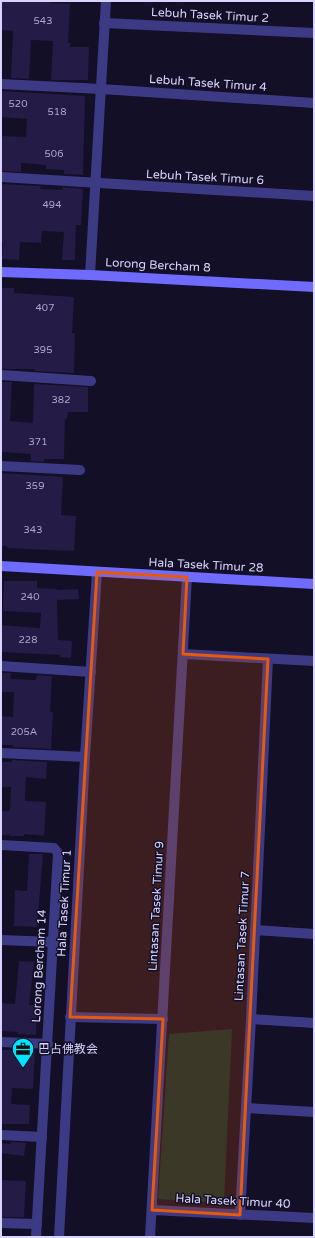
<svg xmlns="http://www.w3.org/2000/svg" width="315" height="1238" viewBox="0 0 315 1238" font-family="'Varela Round','Noto Sans SC',sans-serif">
  <rect width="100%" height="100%" fill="#130f26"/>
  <polygon fill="#12302f" points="232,1029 224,1203 158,1199 169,1034"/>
  <g fill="#241b47">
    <polygon points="1,1 50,1 50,3 70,4 68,43 71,43 70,47 89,47 88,80 51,80 53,41 31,40 29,79 11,78 13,31 1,30"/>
    <polygon points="1,91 85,96 83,175 64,174 64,170 46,169 46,165 21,163 21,172 1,171 1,136 26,137 27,119 1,117"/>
    <polygon points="1,184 41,186 40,189 63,190 63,187 83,189 81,225 76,225 75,260 62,260 64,232 42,231 41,243 20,242 19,260 2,259 3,242 1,242"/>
    <polygon points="1,288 14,288 14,293 74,297 72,333 75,333 74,373 35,371 35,369 1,369"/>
    <polygon points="1,382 12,382 10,421 33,423 34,384 88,387 88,412 68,412 67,419 65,419 64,459 45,459 43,462 31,461 31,454 1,452"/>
    <polygon points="1,473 63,477 61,515 76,516 74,551 7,548 7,546 1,546"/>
    <polygon points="4,581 37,581 37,588 57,589 57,590 78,589 79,599 57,600 58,640 72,641 71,658 60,657 60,655 1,652 1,625 40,628 41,613 3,611"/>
    <polygon points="1,673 11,673 10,679 36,680 37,675 52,676 50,712 53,712 51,749 13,747 13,745 1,745 1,716 13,717 14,692 1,692"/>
    <polygon points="12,760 47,762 46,779 26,777 25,801 46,802 44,836 24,834 24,836 10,836 10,835 1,835 1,811 10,811 11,787 1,787 1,762 12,762"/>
    <polygon points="29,854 43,854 37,927 14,926 15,890 27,891"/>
    <polygon points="19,961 34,962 29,1005 37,1005 36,1035 18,1034 18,1032 1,1031 1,1003 15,1004"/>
    <polygon points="13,1049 35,1050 33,1089 12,1088 11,1104 30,1105 29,1124 1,1124 1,1050 13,1050"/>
    <polygon points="11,1142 26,1143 24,1156 1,1153 1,1143 11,1144"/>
    <polygon points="1,1180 26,1181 24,1217 1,1217"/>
  </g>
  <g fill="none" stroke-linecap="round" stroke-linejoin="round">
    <g stroke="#3d3a85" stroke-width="10">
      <polyline points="104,23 314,33"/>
      <polyline points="1,84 101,89 314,103"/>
      <polyline points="1,177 314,196"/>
      <polyline points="90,275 106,1"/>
      <polyline points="1,375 91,381"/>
      <polyline points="1,466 80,470"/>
      <polyline points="183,654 314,661"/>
      <polyline points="1,666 91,672"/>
      <polyline points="1,753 85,757"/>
      <polyline points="1,845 54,848 58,853 36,1237"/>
      <polyline points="255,930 314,934"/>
      <polyline points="1,940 54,942"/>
      <polyline points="70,1017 163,1019"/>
      <polyline points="251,1019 314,1023"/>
      <polyline points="1,1042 48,1044"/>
      <polyline points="246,1108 314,1112"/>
      <polyline points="1,1135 42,1137"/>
      <polyline points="152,1210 314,1218"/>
      <polyline points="240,1215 251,1019 268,659"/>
      <polyline points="1,1223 37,1224"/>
      <polyline points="59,1237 85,757 97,572"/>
      <polyline points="150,1237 187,577"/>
    </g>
    <g stroke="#6f6bff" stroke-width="10">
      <polyline points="1,272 90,275 314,287"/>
      <polyline points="1,566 314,584"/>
    </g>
  </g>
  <path fill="#e8590c" fill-opacity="0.2" stroke="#e8590c" stroke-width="3" stroke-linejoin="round" d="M97,572L187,577L183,654L268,659L240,1215L152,1210L163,1019L70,1017Z"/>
  <defs>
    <g id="office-pin" transform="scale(1.15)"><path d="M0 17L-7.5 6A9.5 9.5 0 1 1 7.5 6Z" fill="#00e5ff" stroke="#130f26"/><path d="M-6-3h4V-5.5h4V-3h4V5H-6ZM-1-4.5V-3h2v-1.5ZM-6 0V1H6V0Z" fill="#111"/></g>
  </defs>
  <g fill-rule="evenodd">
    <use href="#office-pin" x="23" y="1049"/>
  </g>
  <g text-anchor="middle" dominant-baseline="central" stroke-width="3" stroke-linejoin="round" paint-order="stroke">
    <g font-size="10" fill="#aca6d1">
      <text x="43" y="21">543</text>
      <text x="18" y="104">520</text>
      <text x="57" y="112">518</text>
      <text x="54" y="154">506</text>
      <text x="52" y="205">494</text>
      <text x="45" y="308">407</text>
      <text x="43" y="350">395</text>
      <text x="61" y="400">382</text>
      <text x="38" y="442">371</text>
      <text x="35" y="486">359</text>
      <text x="33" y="530">343</text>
      <text x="30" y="597">240</text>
      <text x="28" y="640">228</text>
      <text x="24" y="732">205A</text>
    </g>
    <g font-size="12" fill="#d9d4ff" stroke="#130f26">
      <text transform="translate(210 15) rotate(3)">Lebuh Tasek Timur 2</text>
      <text transform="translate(208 83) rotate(4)">Lebuh Tasek Timur 4</text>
      <text transform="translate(205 177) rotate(3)">Lebuh Tasek Timur 6</text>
      <text transform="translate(158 265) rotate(3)">Lorong Bercham 8</text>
      <text transform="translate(206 565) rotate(3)">Hala Tasek Timur 28</text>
      <text transform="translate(64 903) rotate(-87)">Hala Tasek Timur 1</text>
      <text transform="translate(156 906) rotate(-87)">Lintasan Tasek Timur 9</text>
      <text transform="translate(242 936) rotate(-87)">Lintasan Tasek Timur 7</text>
      <text transform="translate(39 966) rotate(-87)">Lorong Bercham 14</text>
      <text transform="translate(233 1201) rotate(3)">Hala Tasek Timur 40</text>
    </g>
    <g font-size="12" fill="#d9d4ff" stroke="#130f26" text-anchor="start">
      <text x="38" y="1049">巴占佛教会</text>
    </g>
  </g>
  <rect width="315" height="1238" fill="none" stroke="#d9d4ff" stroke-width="4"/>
</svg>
